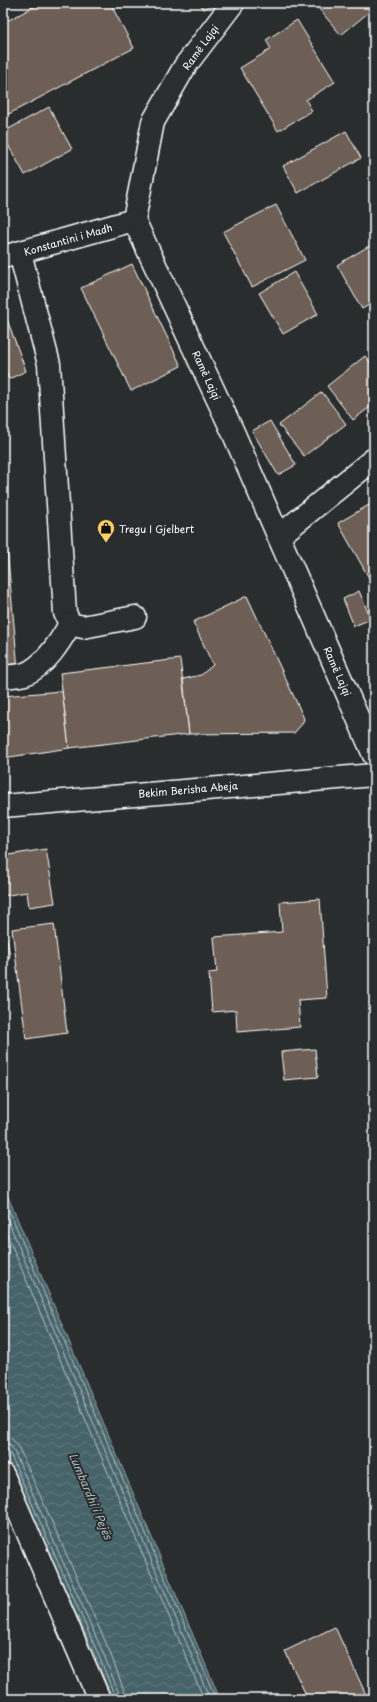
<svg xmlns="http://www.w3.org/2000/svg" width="377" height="1702" viewBox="0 0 377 1702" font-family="'Playpen Sans',sans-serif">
  <defs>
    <pattern id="water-waves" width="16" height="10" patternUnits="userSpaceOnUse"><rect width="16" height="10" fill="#46636a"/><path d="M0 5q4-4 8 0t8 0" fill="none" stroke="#627a80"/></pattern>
  </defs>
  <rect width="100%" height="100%" fill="#2a2d2e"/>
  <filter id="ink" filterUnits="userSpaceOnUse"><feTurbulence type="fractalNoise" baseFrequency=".025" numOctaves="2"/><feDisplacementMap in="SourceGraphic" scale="8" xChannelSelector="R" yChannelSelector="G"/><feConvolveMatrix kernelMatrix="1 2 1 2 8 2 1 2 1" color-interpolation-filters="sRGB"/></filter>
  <g filter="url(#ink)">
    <polygon fill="url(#water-waves)" stroke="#90a1a6" points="3,1185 220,1699 112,1699 96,1658 10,1465 3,1448"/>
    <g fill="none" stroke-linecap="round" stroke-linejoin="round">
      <g stroke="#b5c1c3" stroke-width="1">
        <polyline points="3,1196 216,1699"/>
        <polyline points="3,1209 210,1699"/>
        <polyline points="3,1225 204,1699"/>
        <polyline points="3,1437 12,1439 18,1446 110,1652 127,1699"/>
        <polyline points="3,1443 9,1444 13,1449 104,1655 121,1699"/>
        <polyline points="3,1448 9,1451 99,1656 116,1699"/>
      </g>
    </g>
    <g fill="#6d5e54" stroke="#fff">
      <polygon points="41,3 110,3 134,48 3,117 3,18 5,22"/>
      <polygon points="200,3 216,3 203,9"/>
      <polygon points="314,3 374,3 374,8 341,35"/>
      <polygon points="297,20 335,82 306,100 312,111 278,131 240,68 271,49 266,40"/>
      <polygon points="49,107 72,149 25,175 3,136 3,132"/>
      <polygon points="346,131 361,158 298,193 283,166"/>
      <polygon points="276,205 305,260 252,287 223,232"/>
      <polygon points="374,243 374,302 362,309 337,265"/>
      <polygon points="132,264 181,366 131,391 81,288"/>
      <polygon points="294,272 318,314 283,334 259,293"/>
      <polygon points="4,311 26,371 9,379 5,371 3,372"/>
      <polygon points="365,356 374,367 374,404 353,420 327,386"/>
      <polygon points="322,392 346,424 304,456 279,425"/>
      <polygon points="270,421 296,465 278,475 252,431"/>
      <polygon points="374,502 374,584 373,585 338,523"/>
      <polygon points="3,510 7,547 3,548"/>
      <polygon points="7,547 18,670 3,671 3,548"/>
      <polygon points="359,591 371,619 354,626 343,599"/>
      <polygon points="247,596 302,714 304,719 302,724 294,733 189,734 183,679 201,675 213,665 193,622"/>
      <polygon points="180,659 189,734 69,748 60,673"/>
      <polygon points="62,691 69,748 3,758 3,696"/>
      <polygon points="46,849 55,903 29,907 27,892 3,896 3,856"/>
      <polygon points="320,899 327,998 298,1000 300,1027 237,1032 236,1010 212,1012 209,973 217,972 214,937 282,932 280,902"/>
      <polygon points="3,915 10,957 3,959"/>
      <polygon points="54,924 67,1033 26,1039 12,929"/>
      <polygon points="315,1049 318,1077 284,1080 281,1052"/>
      <polygon points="335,1627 368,1699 308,1699 285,1651"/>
    </g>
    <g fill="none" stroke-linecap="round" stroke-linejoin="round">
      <g stroke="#fff" stroke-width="25">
        <g id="minor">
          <polyline points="233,3 185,66 153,122 134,220 233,432 374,755"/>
          <polyline points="20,253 49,364 65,613 70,624 83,627 135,617"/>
          <polyline points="3,257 134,220"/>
          <polyline points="279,536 374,459"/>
          <path d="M3,677C10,676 18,676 25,674C45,666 60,642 70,624"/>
          <polyline points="3,806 374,775"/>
          <polyline points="3,1475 99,1699"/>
        </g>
      </g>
      <use href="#minor" stroke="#2a2d2e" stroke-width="22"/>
    </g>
  </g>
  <defs>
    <g id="shop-pin" transform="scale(0.9)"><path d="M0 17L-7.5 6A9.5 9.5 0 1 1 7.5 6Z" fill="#ffd166" stroke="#2a2d2e"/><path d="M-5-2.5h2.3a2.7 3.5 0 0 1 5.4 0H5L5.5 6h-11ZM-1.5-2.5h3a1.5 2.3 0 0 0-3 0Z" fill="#111"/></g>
  </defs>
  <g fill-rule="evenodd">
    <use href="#shop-pin" x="106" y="528"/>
  </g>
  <g text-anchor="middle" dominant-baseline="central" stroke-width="4" stroke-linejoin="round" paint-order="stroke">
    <g font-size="10" fill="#fff" stroke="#2a2d2e">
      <text transform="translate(200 47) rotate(-54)">Ramē Lajqi</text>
      <text transform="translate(68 239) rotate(-16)">Konstantini i Madh</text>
      <text transform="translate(207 375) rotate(65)">Ramē Lajqi</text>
      <text transform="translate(338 671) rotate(66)">Ramē Lajqi</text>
      <text transform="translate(188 789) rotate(-5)">Bekim Berisha Abeja</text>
    </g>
    <g font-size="10" fill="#fff" stroke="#2a2d2e" text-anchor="start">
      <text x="119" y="528">Tregu I Gjelbert</text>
    </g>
    <g font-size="11" font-style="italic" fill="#acb9bc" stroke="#2a2d2e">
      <text transform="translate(91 1496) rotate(67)">Lumbardhi i Pejës</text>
    </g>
  </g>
  <rect width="377" height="1702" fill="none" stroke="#2a2d2e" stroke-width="16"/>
  <rect x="8" y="8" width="361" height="1686" fill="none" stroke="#fff" stroke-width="1.5" filter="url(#ink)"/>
</svg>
